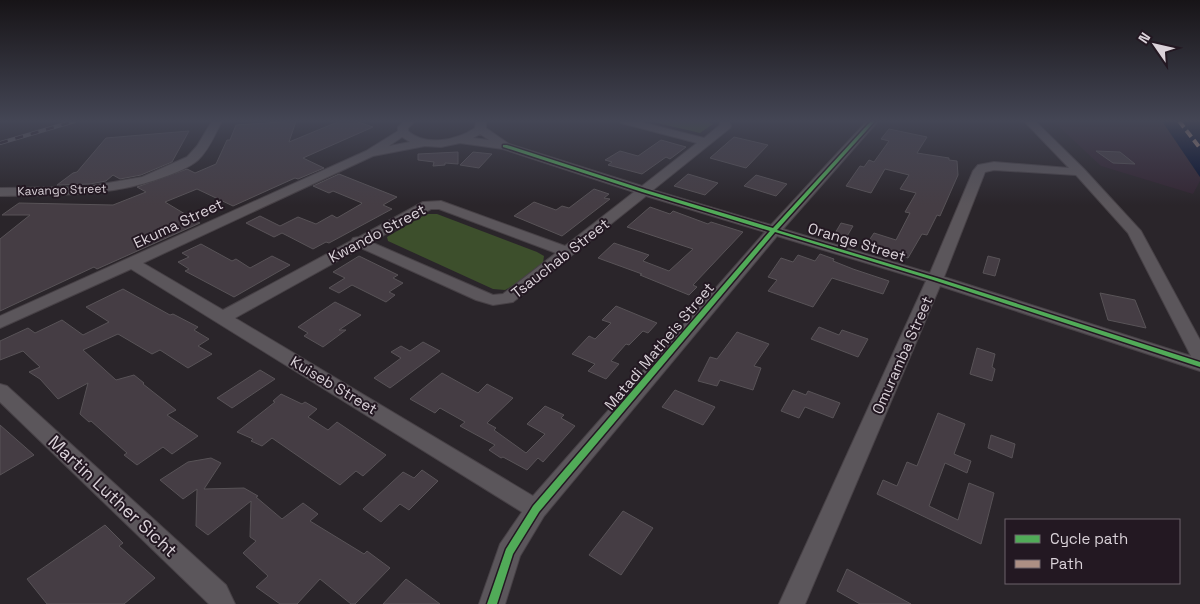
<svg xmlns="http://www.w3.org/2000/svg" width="1200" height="604" viewBox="0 0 1200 604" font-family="'Space Grotesk',sans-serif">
  <rect width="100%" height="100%" fill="#2a252a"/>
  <polygon fill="#332532" points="1053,121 1162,121 1200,177 1200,181 1193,194 1101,166"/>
  <g fill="#3d4f2c">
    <polygon points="649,121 707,121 713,124 700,133"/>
    <polygon points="426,214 437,214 537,252 544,256 543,263 514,285 505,290 493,289 388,241 387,237"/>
  </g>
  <polygon fill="#040f2f" points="1162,121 1200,121 1200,177"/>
  <g fill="#453d44" stroke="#585357">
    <polygon points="296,121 289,142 340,121 355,121 373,127 303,158 324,168 298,179 295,178 233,206 197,189 165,202 200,223 97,269 94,267 0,311 0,239 30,215 2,215 19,203 113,205 146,192 137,187 187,169 195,173 216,164 227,140 230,140 236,125"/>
    <polygon points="889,129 927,137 917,153 949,158 949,160 957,161 958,175 940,216 937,215 927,235 922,234 908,258 866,245 874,233 896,240 910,213 905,212 916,193 900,189 909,175 885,169 871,193 846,186 860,166 864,167 869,160 874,162 889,141 881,139"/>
    <polygon points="189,131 172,162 141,175 120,179 113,175 106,181 90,184 57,185 73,173 77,172 106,138"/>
    <polygon points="734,137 768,145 746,168 710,158"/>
    <polygon points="661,140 686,147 670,159 666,157 642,174 608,165 612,162 605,160 620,151 638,156"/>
    <polygon points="1096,151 1120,152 1135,164 1113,163"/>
    <polygon points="458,152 458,164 445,163 445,165 433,166 434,162 418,160 418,154"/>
    <polygon points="473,152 492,154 479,168 460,165"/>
    <polygon points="339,174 397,197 383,205 392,209 329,243 326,242 313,249 282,233 274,237 246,223 260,216 280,226 298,217 316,224 332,215 337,218 361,204 362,203 333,191 329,193 313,186"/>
    <polygon points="688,174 718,183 705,195 674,186"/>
    <polygon points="756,175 787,184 776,196 744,186"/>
    <polygon points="594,189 609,194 604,198 610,199 562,236 514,216 534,202 556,210 562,206 569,208"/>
    <polygon points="650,207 670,214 673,211 708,224 711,222 743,232 693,285 697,287 689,295 640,275 642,274 598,258 614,243 649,255 643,261 669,271 693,249 627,227"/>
    <polygon points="841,223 853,226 846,238 834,235"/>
    <polygon points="201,244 232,261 236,259 250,268 272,256 290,265 234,297 185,271 189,269 178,262 189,257 182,253"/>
    <polygon points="820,254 834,259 833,261 853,269 889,281 883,294 832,278 813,307 768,291 777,280 768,277 781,258 793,262 798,255 815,261"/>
    <polygon points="359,256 398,275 393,278 403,283 389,292 395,295 386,302 352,285 339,293 329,288 345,278 333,272"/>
    <polygon points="988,256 1000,259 995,276 983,273"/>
    <polygon points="123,289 170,315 173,314 198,327 194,330 209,339 198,346 212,354 188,368 160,350 152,354 118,334 83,350 116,380 134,375 144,383 143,384 176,410 167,415 198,436 172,454 163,447 137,465 124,455 127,453 91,421 89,422 80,414 88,383 58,399 40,379 29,372 40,367 23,351 0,360 0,341 28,328 35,333 62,320 83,335 109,322 86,307"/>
    <polygon points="1100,293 1135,300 1146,328 1108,320"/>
    <polygon points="335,302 361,315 339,330 346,330 323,347 304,336 308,333 298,327"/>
    <polygon points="616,306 657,323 648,333 643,331 629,345 626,344 611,361 619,364 606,379 588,371 595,364 572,354 589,336 595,339 611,323 602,320"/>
    <polygon points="819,327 839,335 842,330 868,339 858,357 811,339"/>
    <polygon points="737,332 769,344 754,366 761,368 753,390 720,380 717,386 698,381 710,357 717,359"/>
    <polygon points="423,342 440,351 390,388 374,378 401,358 391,352 401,346 410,351"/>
    <polygon points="977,348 995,354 992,367 995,369 992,381 970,374"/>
    <polygon points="260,370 275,379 232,408 217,398"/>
    <polygon points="442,373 478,393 487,384 513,398 487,423 496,428 494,430 526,453 545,434 527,424 545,406 564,415 561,418 575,426 543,462 538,458 527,470 503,457 501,458 489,450 495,445 460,426 465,422 440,408 435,413 410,399"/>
    <polygon points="675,390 715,407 703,425 662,407"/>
    <polygon points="793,390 806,395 808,391 840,403 833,418 805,407 799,418 781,411"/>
    <polygon points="281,394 302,404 305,402 317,409 308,417 328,430 337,422 386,455 363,476 356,471 340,485 272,438 262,446 251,441 253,439 237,432 275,402 273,401"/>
    <polygon points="938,413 965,424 954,454 971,461 967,473 945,463 929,506 958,520 969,483 994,493 981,544 877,494 883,480 897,486 907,462 917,466"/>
    <polygon points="0,425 34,455 0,475"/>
    <polygon points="991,435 1015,444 1012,458 988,448"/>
    <polygon points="211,458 221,463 204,489 244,488 258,496 256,497 282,519 303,503 318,514 310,521 364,554 367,551 390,568 355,604 351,604 320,579 297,604 280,604 256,587 268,576 243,553 256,541 250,537 251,501 208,535 196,526 197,489 183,499 160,480 188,462"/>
    <polygon points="422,470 438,481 409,510 400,504 381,522 363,509 403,472 414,478"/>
    <polygon points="623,511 653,528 621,575 589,555"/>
    <polygon points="105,525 123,543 119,546 155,578 124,604 47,604 27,579"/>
    <polygon points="847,569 911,604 860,604 837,591"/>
    <polygon points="406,579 440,604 383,604"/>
  </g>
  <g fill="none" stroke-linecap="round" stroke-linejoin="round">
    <g stroke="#474146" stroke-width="2">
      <g id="minor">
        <path d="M212,121H222C215,134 209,150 198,160C189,168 175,173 164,177C111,197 56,195 0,196V188L85,187L142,177L187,157L197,146Z"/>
        <path d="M404,121H415L408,128V131C426,147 457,140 475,128L476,121H486V128L509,144L642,186L697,143L621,123L620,121H637L704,138L720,125L719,121H729L731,126L730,128L653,190L771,225L867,121H878L783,229L930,273L973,171L978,165L994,162L1069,168L1024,121H1035L1084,169L1141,231L1200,340V371L940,286L805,604H779L926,281L777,236L544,516L520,556L505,604H479L500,544L522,512L131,269L0,328V316L366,151L398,131V127ZM480,134L489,140L473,138ZM402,137L410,142L389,146ZM460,143L503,149L634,192L565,246L441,201L423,202L359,237L353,238L351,241L223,310L143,263L373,156L425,146L441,147ZM994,170L1076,175L1128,233L1191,356L944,277L985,172ZM646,196L765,232L533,496L235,318L361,248L476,300L493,305L513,302ZM431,209H439L556,253L503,294L493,295L371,242Z"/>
        <polygon points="0,384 7,386 226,585 235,604 209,604 0,402"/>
      </g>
    </g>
    <use href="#minor" fill="#5b565b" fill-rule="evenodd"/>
    <g stroke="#605c60" stroke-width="4">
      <polyline id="rail" points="0,143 75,121"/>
    </g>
    <use href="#rail" stroke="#231822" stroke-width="2.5" stroke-dasharray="8" stroke-linecap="butt"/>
    <polyline stroke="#ac8f84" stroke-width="4" stroke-dasharray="8 4" stroke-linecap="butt" points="1179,121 1200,148"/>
    <g stroke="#231822" stroke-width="3">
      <polygon id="cycleway" points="871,121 875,121 777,230 937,278 1200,362 1200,367 933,280 775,232 539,512 513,554 497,604 487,604 506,549 533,506 770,231 642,192 503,147 503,145 507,145 646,190 773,228"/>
    </g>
    <use href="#cycleway" fill="#51ab58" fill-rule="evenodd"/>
  </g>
  <linearGradient id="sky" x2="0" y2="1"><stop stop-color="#171417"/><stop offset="0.59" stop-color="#444655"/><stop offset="1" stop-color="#444655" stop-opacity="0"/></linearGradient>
  <rect width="1200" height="205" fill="url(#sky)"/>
  <g text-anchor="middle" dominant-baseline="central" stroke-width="4" stroke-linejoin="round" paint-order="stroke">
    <g font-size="12" fill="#dad2d9" stroke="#231822">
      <text transform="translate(62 190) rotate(-2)">Kavango Street</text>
    </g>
    <g font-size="15" fill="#dad2d9" stroke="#231822">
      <text transform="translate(178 223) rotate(-25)">Ekuma Street</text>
      <text transform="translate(377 233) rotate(-28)">Kwando Street</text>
      <text transform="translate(857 242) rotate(17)">Orange Street</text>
      <text transform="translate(560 258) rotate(-38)">Tsauchab Street</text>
      <text transform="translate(659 346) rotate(-50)">Matadi Matheis Street</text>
      <text transform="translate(902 355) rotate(-66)">Omuramba Street</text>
      <text transform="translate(334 385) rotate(31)">Kuiseb Street</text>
    </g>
    <g font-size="18" fill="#dad2d9" stroke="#231822">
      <text transform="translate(113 496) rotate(43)">Martin Luther Sicht</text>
    </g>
  </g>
  <rect x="1005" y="519" width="175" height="65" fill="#231822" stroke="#6c626b"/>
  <rect x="1015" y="535" width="25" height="8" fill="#51ab58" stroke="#6c626b"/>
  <text x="1050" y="544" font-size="15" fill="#dad2d9">Cycle path</text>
  <rect x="1015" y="560" width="25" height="8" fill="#ac8f84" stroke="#6c626b"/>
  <text x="1050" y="569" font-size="15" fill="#dad2d9">Path</text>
  <g transform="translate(1155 45) rotate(304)" stroke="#231822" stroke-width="4" paint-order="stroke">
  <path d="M0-4L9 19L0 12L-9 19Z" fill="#dad2d9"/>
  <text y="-8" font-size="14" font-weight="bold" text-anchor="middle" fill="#dad2d9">N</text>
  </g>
</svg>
